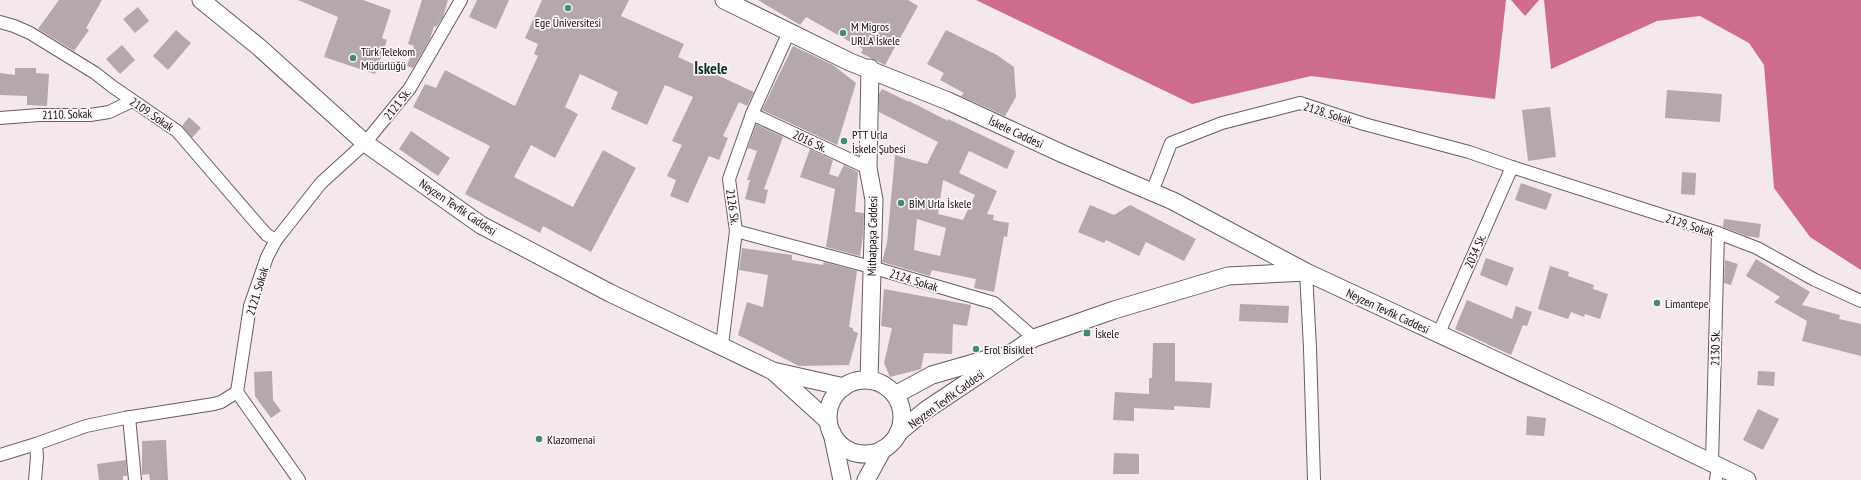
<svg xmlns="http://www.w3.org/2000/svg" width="1861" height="480" viewBox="0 0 1861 480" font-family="'PT Sans Narrow',sans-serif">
  <rect width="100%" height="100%" fill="#f5e8eb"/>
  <g fill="#ce6c8d">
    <polygon points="976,0 1506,0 1495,99 1311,76 1192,104"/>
    <polygon points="1511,0 1539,0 1525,16"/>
    <polygon points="1544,0 1861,0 1861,270 1810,237 1774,188 1764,65 1749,43 1700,16 1657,21 1551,69"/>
  </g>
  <g fill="#b4a8ab" fill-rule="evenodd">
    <polygon points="59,0 102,0 86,28 89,30 74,51 38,29"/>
    <polygon points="298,0 363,0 391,10 382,38 387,40 375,74 324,57 338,17"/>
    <polygon points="422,0 448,0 443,17 436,27 434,26 430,39 413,68 407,66 414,46 408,44"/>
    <polygon points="477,0 509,0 496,29 469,17"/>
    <polygon points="542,0 629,0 621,16 684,44 678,57 754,92 747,106 739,102 723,136 728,138 719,160 709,156 688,203 670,196 676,180 667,176 682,145 672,141 693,97 665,85 647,125 611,109 618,92 580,74 565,107 578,114 555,158 531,145 514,177 573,207 603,150 636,168 591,252 543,226 540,233 465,194 490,146 413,107 425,84 436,88 445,70 515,106 538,56 534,54 538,44 525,38"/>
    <polygon points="758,0 908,0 918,6 885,65 861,53 863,49 806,17 800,25"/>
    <polygon points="138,7 149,21 135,33 123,19"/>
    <polygon points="176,30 191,43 168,70 153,56"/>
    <polygon points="946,30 997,55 1014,67 1016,97 1005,116 961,96 964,93 940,80 944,73 927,64"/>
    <polygon points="122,45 135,60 120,74 106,59"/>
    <polygon points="793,46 833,65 856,83 837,145 762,110"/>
    <polygon points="15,68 36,68 36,73 49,74 47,106 27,105 27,96 0,95 0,73 15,75"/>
    <path d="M882,89L909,102V101L948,121V119L1015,151L1007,169L969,151L959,173L997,191L987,214L994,215L993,220L1009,223L1007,237L1004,236L994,292L974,288L976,279L932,270L930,276L882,262L887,243L895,155L927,164L938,142L879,112V94ZM943,180L975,195L963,220L938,214ZM917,219L946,228L940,256L914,250Z"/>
    <polygon points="1667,90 1722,94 1720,122 1665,118"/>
    <polygon points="1550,107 1556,157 1528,161 1522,110"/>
    <polygon points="189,117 201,128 192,138 182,126"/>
    <polygon points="756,124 783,137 764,189 768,190 765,204 745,199 750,180 747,180 757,151 748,148"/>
    <polygon points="411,131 450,158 438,176 399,149"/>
    <polygon points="810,149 833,160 829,174 838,177 844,165 858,172 855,212 864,213 863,235 860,256 826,247 835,189 800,177"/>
    <polygon points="1682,172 1696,173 1695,195 1681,194"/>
    <polygon points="1521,183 1552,194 1546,210 1515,200"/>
    <polygon points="1090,205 1114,215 1130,205 1196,239 1184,261 1146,242 1139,256 1106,240 1104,243 1078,232"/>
    <polygon points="1724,219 1761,224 1759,238 1747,236 1723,227"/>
    <polygon points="742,248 792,255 792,260 823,265 824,262 857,271 849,327 853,328 853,331 858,333 849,365 799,366 738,335 747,302 763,307 768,275 739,270"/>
    <polygon points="1486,258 1514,268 1507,286 1480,275"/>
    <polygon points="1756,259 1810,292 1802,305 1840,315 1839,319 1861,324 1861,356 1802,341 1807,321 1774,302 1780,297 1746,276"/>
    <polygon points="1725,260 1738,264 1731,285 1724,283"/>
    <polygon points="1550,266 1569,272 1568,276 1594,285 1593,289 1608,294 1600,319 1585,314 1584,317 1571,312 1568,319 1538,309"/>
    <polygon points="884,289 971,305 967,326 953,324 952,354 924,353 921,369 890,377 884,363 892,328 881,326"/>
    <polygon points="1467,300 1512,319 1516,306 1532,312 1527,326 1523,325 1511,355 1455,329"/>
    <polygon points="1240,304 1289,306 1288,323 1239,321"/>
    <polygon points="1153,343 1175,343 1175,381 1212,383 1210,408 1174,406 1174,410 1134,408 1134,421 1113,420 1115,392 1149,394 1149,378 1152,378"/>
    <polygon points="272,371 273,400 281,411 271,418 255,396 254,372"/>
    <polygon points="1758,371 1775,372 1774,386 1757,385"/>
    <polygon points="1758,409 1779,419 1763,450 1743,440"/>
    <polygon points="1527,416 1546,418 1544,436 1526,435"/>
    <polygon points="166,440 168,480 150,480 149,474 142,475 142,441"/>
    <polygon points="1114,453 1139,454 1139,474 1113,474"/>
    <polygon points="126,460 127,476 123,476 123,480 99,480 97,464"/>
  </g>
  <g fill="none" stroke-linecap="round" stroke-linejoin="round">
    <g stroke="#685d60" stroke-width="14">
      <g id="street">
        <polyline points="0,22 14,26 30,33 95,73 113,87 177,131 258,225 267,235 276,240"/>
        <polyline points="752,114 868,168"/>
        <polyline points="0,118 39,115 90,115 109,112 132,101"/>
        <polyline points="1152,192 1171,143 1222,123 1300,103 1364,124 1469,152 1512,167 1718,233 1757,248 1815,280 1861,301"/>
        <polyline points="736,231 871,267 994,303 1034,338"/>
        <polyline points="1306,272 1310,348 1314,480"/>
        <polyline points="1438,335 1512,167"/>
        <polyline points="722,345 736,231 729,179 752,114 789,32"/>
        <polyline points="129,417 135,480"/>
        <polyline points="0,455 36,444"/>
        <polyline points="1712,463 1718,233"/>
        <polyline points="35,480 37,457 36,444 86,426 125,418 214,404 221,402 237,392"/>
        <polyline points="299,480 237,392 250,306 267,257 276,240 321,183 365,143 410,88 461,0"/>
        <polyline points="1716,480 1718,466"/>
      </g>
    </g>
    <g stroke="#685d60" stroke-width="19">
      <g id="secondary">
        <polyline points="201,0 260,48 365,143 481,225 610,293 773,371 844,387"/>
        <polyline points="724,0 850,62 948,101 1063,154 1173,201 1306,272 1611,414 1747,480"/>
        <polyline points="774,372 828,421"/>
        <polyline points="869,380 874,200 868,168 870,68"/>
        <circle cx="865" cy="417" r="37"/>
        <polyline points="895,395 932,375 998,356"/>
        <polyline points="832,433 842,480"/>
        <polyline points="898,433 926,410 1034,338 1114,310 1228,276 1306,272"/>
        <polyline points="866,480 883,449"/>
      </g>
    </g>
    <use href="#street" stroke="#fff" stroke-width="12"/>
    <use href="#secondary" stroke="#fff" stroke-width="17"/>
  </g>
  <g fill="#44887b" stroke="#fef7f9" stroke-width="1.5">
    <circle cx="568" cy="8" r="4"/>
    <circle cx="843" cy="33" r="4"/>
    <circle cx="353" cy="58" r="4"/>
    <circle cx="844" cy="141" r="4"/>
    <circle cx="901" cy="203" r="4"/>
    <circle cx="1657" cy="303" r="4"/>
    <rect x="1083" y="329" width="8" height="8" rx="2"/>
    <circle cx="976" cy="349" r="4"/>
    <circle cx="539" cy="439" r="4"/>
  </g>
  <g text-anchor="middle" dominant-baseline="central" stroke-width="3.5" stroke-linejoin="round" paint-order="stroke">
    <g font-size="12" fill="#151012" stroke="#fef7f9" text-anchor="start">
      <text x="568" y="22" text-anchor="middle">Ege Üniversitesi</text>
      <text x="851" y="26">M Migros<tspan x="851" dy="14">URLA İskele</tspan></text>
      <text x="361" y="51">Türk Telekom<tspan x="361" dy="14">Müdürlüğü</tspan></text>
      <text x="852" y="134">PTT Urla<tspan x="852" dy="14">İskele Şubesi</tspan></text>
      <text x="909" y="203">BİM Urla İskele</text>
      <text x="1665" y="303">Limantepe</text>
      <text x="1095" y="333">İskele</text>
      <text x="984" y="349">Erol Bisiklet</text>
      <text x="547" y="439">Klazomenai</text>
    </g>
    <g font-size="12" fill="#151012" stroke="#fef7f9">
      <text transform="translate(397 104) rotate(-52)">2121 Sk.</text>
      <text transform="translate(1328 113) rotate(17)">2128. Sokak</text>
      <text transform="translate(67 114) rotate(-2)">2110. Sokak</text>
      <text transform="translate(152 114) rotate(34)">2109. Sokak</text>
      <text transform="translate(1016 132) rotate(25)">İskele Caddesi</text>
      <text transform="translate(810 141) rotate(25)">2016 Sk.</text>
      <text transform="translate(458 207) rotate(34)">Neyzen Tevfik Caddesi</text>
      <text transform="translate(733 207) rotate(82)">2126 Sk.</text>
      <text transform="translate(1690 225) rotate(17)">2129. Sokak</text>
      <text transform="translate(872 236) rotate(-89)">Mithatpaşa Caddesi</text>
      <text transform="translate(1475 251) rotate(-66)">2034 Sk.</text>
      <text transform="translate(914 280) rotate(17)">2124. Sokak</text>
      <text transform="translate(257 291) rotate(-73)">2121. Sokak</text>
      <text transform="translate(1388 311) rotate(25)">Neyzen Tevfik Caddesi</text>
      <text transform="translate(1715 348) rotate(-89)">2130 Sk.</text>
      <text transform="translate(946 399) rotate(-36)">Neyzen Tevfik Caddesi</text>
    </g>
    <g font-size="16" font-weight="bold" fill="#0f302a" stroke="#fef7f9">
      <text x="711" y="68">İskele</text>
    </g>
  </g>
</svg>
